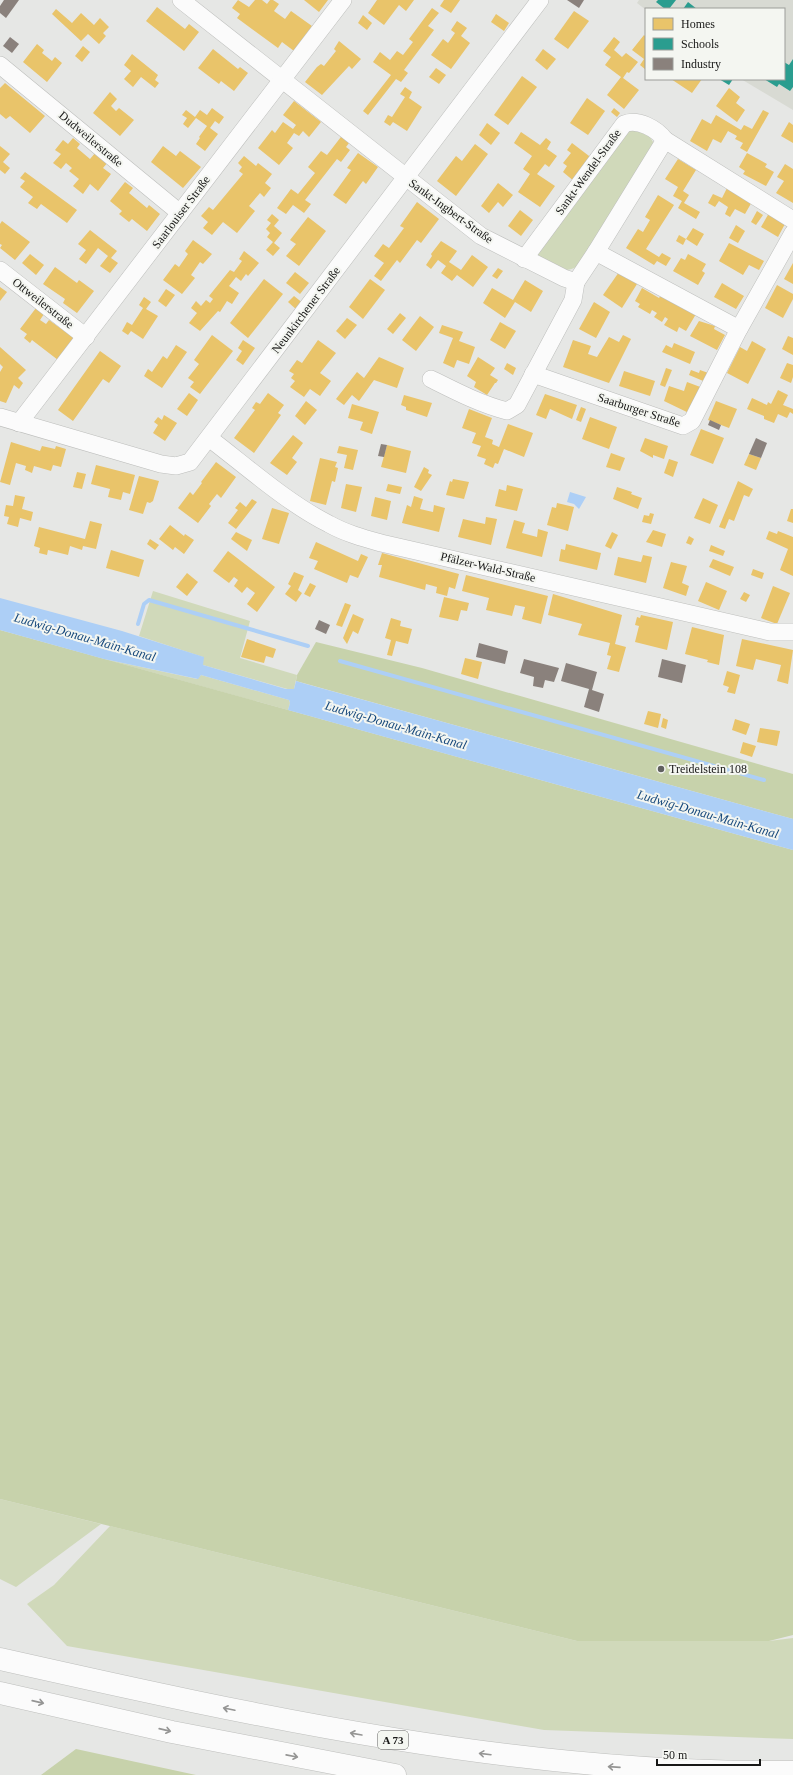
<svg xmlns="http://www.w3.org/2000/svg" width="793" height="1775" viewBox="0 0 793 1775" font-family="'Times New Roman',serif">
  <rect width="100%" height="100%" fill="#e6e7e5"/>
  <polygon fill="#d8dad3" points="639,0 793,0 793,110 741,79 784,79 784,9 646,10 637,3"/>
  <g fill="#d0d9ba">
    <path d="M635,128L650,137L653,142L652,149L578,266C564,275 553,267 540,261L537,254L623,133Z"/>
    <polygon points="153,591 250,621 240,658 297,675 294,689 291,690 203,665 203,657 139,636"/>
    <polygon points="104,659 197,679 201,675 289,700 290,703 288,710"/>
    <polygon points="0,1499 101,1524 16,1587 0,1579"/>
    <polygon points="110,1526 577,1641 769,1641 793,1638 793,1739 544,1730 67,1646 27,1604 54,1585"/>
  </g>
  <g fill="#c7d2ab">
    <polygon points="0,630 793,850 793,1635 769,1641 577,1641 0,1499"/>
    <polygon points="316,642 422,668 793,774 793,819 296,681 297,675"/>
    <polygon points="76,1749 196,1775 41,1775"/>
  </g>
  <g fill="#adcff6">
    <polygon points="570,492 586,497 579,509 574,504 567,502"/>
    <polygon points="0,598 122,631 204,657 203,665 286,689 294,689 296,681 306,684 793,819 793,850 288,710 290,703 289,700 201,675 198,679 104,659 0,630"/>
  </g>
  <g fill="#e9c46a">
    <polygon points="238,0 249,7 255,0 262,0 267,4 270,0 273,0 279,4 274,11 285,19 291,11 312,26 294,51 282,42 278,48 237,18 240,14 232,8"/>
    <polygon points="304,0 328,0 319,12"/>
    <polygon points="377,0 414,0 406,11 399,5 384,25 368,13"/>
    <polygon points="444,0 460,0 451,13 440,6"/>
    <polygon points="157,7 185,29 189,24 199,32 184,51 146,21"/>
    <polygon points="432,8 439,13 428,26 434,30 404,70 408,73 401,82 396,79 368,115 363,111 391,75 373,62 380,52 390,60 397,51 403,55 413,42 409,39"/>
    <polygon points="56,9 72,23 81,13 94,25 100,18 109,27 103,33 106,36 99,44 88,34 81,41 52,14"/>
    <polygon points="574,11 589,21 568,49 554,39"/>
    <polygon points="496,14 509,23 504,31 491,22"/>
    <polygon points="363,15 372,23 367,30 358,23"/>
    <polygon points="457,21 467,28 461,36 470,43 451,69 431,55 443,39 448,43 455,33 451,30"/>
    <polygon points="644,35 646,37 646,70 640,65 644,59 632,50"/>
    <polygon points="614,37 620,42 614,50 622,57 626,53 638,62 629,73 627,72 623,78 639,90 624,109 607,95 621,77 605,65 611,57 603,51"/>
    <polygon points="339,41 361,59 352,69 349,66 322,95 305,82 317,67 321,64 324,66 336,51 334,49"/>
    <polygon points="37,44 44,50 42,53 52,61 55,57 62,63 47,82 23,62"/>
    <polygon points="83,46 90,52 82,62 75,56"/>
    <polygon points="213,49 238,69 240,67 248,73 234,91 221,81 219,84 198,68"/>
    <polygon points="543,49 556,59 547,70 535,60"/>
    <polygon points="132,54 158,75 155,80 159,83 155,88 141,77 133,87 124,79 131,71 124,65"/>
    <polygon points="436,68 446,75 439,84 429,77"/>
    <polygon points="522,76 537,87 508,125 494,115"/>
    <polygon points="671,79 702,79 692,93"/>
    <polygon points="5,83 45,116 30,133 10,116 6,119 0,114 0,88"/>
    <polygon points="405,87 412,92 409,98 422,107 407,131 393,122 390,126 384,122 388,115 392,117 405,97 400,94"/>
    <polygon points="729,88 740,97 736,103 745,110 737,122 716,106"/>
    <polygon points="110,92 117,99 111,106 116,111 119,108 134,120 120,136 93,113"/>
    <polygon points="587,98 605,111 588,135 570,123"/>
    <polygon points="294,101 321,122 309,137 303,131 299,136 294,133 287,143 293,148 279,165 258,148 272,130 275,133 283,122 293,129 296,125 283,115"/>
    <polygon points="212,108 224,117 219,124 215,121 210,128 218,134 205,151 196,144 200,138 199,137 207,126 196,118 188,128 183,124 187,118 182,115 186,110 195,117 200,110 207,115"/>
    <polygon points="614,108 620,113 617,117 611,112"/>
    <polygon points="763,110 769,113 747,152 740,148 743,143 735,139 737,136 728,131 721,143 713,139 707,151 690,141 702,119 711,124 716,115 741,130 744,125 752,129"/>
    <polygon points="789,122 793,125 793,143 781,136"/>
    <polygon points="487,123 500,133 491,145 479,135"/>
    <polygon points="521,132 540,145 546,138 551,142 547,149 557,156 549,167 545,164 537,174 555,186 540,207 518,192 530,174 523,169 532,156 514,143"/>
    <polygon points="344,133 352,139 346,147 350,150 341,162 337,159 305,200 311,204 304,213 293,205 286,214 277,208 291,189 298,194 315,173 308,167 321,151 327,155"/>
    <polygon points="73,138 80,144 77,148 90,159 96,152 108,162 103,168 111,174 98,191 90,184 83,194 73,186 79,179 69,171 72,168 66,163 61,169 53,163 61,154 55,150 63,140 68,144"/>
    <polygon points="572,143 593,159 575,182 563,172 567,166 563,163 571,153 567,150"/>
    <polygon points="475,144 488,154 456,196 437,181 456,156 462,161"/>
    <polygon points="0,146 10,154 3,162 10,168 5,174 0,170"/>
    <polygon points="163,146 176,156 180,151 201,167 183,188 151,162"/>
    <polygon points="358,153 378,167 366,184 363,181 346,204 333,195 351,170 347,168"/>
    <polygon points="747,153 767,164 765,167 774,172 766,186 743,174 745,171 739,167"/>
    <polygon points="244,156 256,166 258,163 272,174 265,183 271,188 264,197 260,193 249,206 255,211 237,233 223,222 212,235 203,228 208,222 201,216 209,207 213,210 243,174 239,171 242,167 238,163"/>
    <polygon points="678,159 696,170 683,191 689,195 684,203 700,212 696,219 678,208 682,201 673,196 678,187 665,179"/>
    <polygon points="785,164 793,169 793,203 776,193 784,181 777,177"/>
    <polygon points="25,172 77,210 67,223 41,204 37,209 28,203 33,197 20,187 25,181 20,178"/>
    <polygon points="125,182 133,188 129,193 147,208 149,205 160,214 147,231 132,219 129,222 119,214 122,211 110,201"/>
    <polygon points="498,183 513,195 503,207 498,202 489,213 481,206"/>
    <polygon points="728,186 753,200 745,214 735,209 730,217 725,214 728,207 719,201 715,207 708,203 713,194 722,198"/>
    <polygon points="658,195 674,205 646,249 659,257 662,253 671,258 666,266 657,261 654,265 626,248 638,229 643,232 650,220 645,217"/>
    <polygon points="417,202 439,219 421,243 417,240 400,263 397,260 381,281 374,276 384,263 374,256 383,244 389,248 404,228 400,226"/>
    <polygon points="520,210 533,220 521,236 508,226"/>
    <polygon points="757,211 763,215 756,225 751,222"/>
    <polygon points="769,213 786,222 778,237 761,227"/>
    <polygon points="272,214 279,220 274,226 282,233 274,243 280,248 273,256 266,250 273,242 267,237 270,233 266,229 271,223 267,220"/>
    <polygon points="308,217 326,231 299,266 286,256 296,244 290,240"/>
    <polygon points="2,221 30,242 15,260 0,248 2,245 0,244 0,224"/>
    <polygon points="736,225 745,231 738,243 729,238"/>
    <polygon points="693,228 704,234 697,246 686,239 683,245 676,241 679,235 686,239"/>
    <polygon points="90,230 117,251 111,258 118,263 110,273 100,266 108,256 98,248 86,264 79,259 86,250 78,244"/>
    <polygon points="193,240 212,254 203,264 200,262 191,275 195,278 182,294 163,280 175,264 179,267 188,254 185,251"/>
    <polygon points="441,241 457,251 449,262 461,270 472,255 488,267 473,287 457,275 452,281 441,273 446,266 438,260 431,269 426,265 432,256 431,254"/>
    <polygon points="729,243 764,261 759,270 749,265 743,275 719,261"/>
    <polygon points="244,251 259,263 248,276 246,274 241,281 236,277 229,286 239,293 232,304 227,301 220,312 218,311 200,331 189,323 197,313 191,308 196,301 201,306 206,300 210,303 213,299 209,296 230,270 234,272 242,261 239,259"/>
    <polygon points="30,254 44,265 36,275 22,263"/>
    <polygon points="688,254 706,264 702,271 705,273 698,285 673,271 681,258 685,260"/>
    <polygon points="793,263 793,284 784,279"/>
    <polygon points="55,267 77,283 79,280 94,291 77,313 63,303 65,299 43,284"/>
    <polygon points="498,268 503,271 497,279 492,276"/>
    <polygon points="295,272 309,283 300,294 286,283"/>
    <polygon points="619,272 637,284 622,308 603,295"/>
    <polygon points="264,279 283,294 248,338 230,323"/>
    <polygon points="370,279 385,290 363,319 349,307"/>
    <polygon points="525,280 543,291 531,312 515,302 505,318 483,303 492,288 513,300"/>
    <polygon points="722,283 744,296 736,309 714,297"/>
    <polygon points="777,285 793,294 793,299 783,318 765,308"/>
    <polygon points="0,287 7,292 0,301"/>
    <polygon points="642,288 659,298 662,294 696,314 686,331 679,327 677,332 664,325 668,319 665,317 662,322 654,317 657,313 652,310 650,314 638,307 640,304 635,301"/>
    <polygon points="166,289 175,295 166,307 158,301"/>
    <polygon points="294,296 304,304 298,311 288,302"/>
    <polygon points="144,297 151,302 146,309 158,316 143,339 131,331 128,335 122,331 127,322 132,325 143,308 139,305"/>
    <polygon points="594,302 610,312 596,338 579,329"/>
    <polygon points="36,308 44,314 40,320 46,324 49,320 74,338 58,360 32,340 30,343 24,338 27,334 20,329"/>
    <polygon points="400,313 406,318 393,334 387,329"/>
    <polygon points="420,316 434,327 416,351 402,340"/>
    <polygon points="347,318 357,325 345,339 336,331"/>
    <polygon points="699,321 715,326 714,329 725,335 717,350 690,336"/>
    <polygon points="500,322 516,331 505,349 490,340"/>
    <polygon points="442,325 463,332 459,341 475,347 469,364 457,360 454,368 443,363 453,338 439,333"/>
    <polygon points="212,335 233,351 200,394 190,387 194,382 188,378 199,364 194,360"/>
    <polygon points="623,335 631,339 609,383 563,367 573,340 591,346 588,354 597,357 609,337 619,342"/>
    <polygon points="788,336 793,338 793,355 782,349"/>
    <polygon points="243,340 255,348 243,365 236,360 242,351 238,348"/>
    <polygon points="318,340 336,353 320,373 331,381 320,396 310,389 304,397 290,387 295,381 291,378 294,374 289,371 297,360 302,363"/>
    <polygon points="752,341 766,349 748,384 727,373 740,347 747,351"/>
    <polygon points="674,343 695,352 690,364 662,352 666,345 672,348"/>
    <polygon points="176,345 187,352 162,388 144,376 148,369 152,372 163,356 167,359"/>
    <polygon points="0,347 26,370 18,378 23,383 19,389 14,385 6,403 0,401 0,372 3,367 0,364"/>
    <polygon points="100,351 121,366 109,383 103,379 73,421 58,410"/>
    <polygon points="379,357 404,368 397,388 374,380 359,401 352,395 344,405 336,399 357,372 364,378"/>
    <polygon points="478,357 495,368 490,375 498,380 496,383 495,383 487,395 474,387 476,382 467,376"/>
    <polygon points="507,363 516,368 513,375 504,369"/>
    <polygon points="787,363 793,365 793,377 791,383 780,378"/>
    <polygon points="666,368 672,370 665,387 660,385"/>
    <polygon points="691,370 699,373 700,370 711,374 708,383 689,375"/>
    <polygon points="624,371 655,381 650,396 619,386"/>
    <polygon points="687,382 703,388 693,415 664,401 669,386 684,391"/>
    <polygon points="778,390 788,395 783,405 793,409 793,414 790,412 787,418 778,414 774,423 764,419 764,416 747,409 752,398 767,405 768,402 771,404"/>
    <polygon points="189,393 198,400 187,416 177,409"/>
    <polygon points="268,393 284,405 278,413 281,415 254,453 234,438 255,410 252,408 256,402 260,404"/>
    <polygon points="545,394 577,405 572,419 550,409 546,419 536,415"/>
    <polygon points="404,395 432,403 427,417 406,410 406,407 401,405"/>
    <polygon points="306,401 317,410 305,425 295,416"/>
    <polygon points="716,401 737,409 729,428 708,420"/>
    <polygon points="352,404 379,412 372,434 360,430 363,422 348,418"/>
    <polygon points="581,407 586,409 581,422 576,420"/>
    <polygon points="469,409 492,418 485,437 493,440 492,444 499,447 508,424 533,433 524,457 504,449 498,464 495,463 493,468 484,464 486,459 477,456 481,446 472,443 476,433 462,428"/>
    <polygon points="164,415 177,423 165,441 153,433 158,425 154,422 158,417 162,420"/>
    <polygon points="590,417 617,427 609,449 582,439"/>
    <polygon points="701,429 724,438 713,464 690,455"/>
    <polygon points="293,435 303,443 292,458 297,462 287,475 270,463"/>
    <polygon points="645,438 668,446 664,459 653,455 653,458 640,451"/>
    <polygon points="11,442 40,451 42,446 55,449 56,446 66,449 61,467 53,465 51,471 34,466 32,473 25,470 26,466 16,463 10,485 0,482"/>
    <polygon points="387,445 411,451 406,473 381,467"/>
    <polygon points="339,446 358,450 353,470 344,468 347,455 337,453"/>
    <polygon points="611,453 625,458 620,471 606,467"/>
    <polygon points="749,454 761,458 756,470 744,465"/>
    <polygon points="320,458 337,462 335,467 338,468 335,482 332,481 326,505 310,501"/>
    <polygon points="669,459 678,462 673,477 664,473"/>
    <polygon points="216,462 236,477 221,498 217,494 209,504 211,506 198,523 178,508 190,492 193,495 202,483 201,482"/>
    <polygon points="96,465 135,475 130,494 123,492 121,500 108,497 110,489 91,484"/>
    <polygon points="424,467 429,470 428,473 432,475 421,491 414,487"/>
    <polygon points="77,472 86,474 82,489 73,487"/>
    <polygon points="139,476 159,481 153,501 150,503 147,502 143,514 129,510"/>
    <polygon points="453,479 469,482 464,499 446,495 450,481 452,482"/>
    <polygon points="738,481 753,489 749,497 744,495 734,521 729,519 725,529 719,527"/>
    <polygon points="346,484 362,487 356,512 341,508"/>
    <polygon points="388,484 402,487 400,494 386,491"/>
    <polygon points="507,485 523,489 517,511 495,506 499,489 506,491"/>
    <polygon points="617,487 632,492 631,494 642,498 638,509 613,499"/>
    <polygon points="15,495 25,497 22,509 33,512 31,521 20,518 18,527 7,524 9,517 4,516 6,505 13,506"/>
    <polygon points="414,496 423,499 420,509 433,512 434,505 445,508 439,532 402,523 407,505 411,507"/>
    <polygon points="375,497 391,501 387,520 371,516"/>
    <polygon points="703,498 718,505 710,524 694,518"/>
    <polygon points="252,499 257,502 236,529 228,523 238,510 235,508 240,502 246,507"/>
    <polygon points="557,503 574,507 568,531 547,525 552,507 556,508"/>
    <polygon points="272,508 289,513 279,544 262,539"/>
    <polygon points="791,509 793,509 793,523 787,521"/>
    <polygon points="650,513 654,514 651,524 642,522 644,515 649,516"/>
    <polygon points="486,517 497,519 491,545 458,537 463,519 485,524"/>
    <polygon points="514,520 525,523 522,533 537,537 538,529 548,532 542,557 506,548"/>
    <polygon points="90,521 102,524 96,549 83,546 82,550 70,546 68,555 48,550 47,555 39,553 40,548 34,546 39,527 85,539"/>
    <polygon points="170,525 184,536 185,534 194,540 184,554 175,547 173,550 159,539"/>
    <polygon points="653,530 666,534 662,547 646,542"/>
    <polygon points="769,531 777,534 778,531 793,537 793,576 780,570 788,549 766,539"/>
    <polygon points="236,532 252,540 247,551 231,539"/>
    <polygon points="612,532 618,535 611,549 605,546"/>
    <polygon points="689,536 694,539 691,545 686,543"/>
    <polygon points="150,539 159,545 155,550 147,544"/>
    <polygon points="316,542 358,561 361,554 368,557 358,578 350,575 347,583 314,569 318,561 309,558"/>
    <polygon points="566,544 601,553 597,570 559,561 561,549 565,550"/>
    <polygon points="711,545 725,551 723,556 709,551"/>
    <polygon points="111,550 144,560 139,577 106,568"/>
    <polygon points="228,551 275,587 257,612 247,604 255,593 247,587 242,593 234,586 238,580 234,577 229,583 213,571"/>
    <polygon points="382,553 459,574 455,589 449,587 447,596 436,593 437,587 426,584 425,590 379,577 382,565 378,565"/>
    <polygon points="643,555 652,557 646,583 614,575 618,557 641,562"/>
    <polygon points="713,559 734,567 730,576 709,567"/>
    <polygon points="671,562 687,566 682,583 689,586 686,596 663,588"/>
    <polygon points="753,569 764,573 762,579 751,575"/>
    <polygon points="294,572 304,576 298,590 302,593 296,602 285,594 291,586 288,584"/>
    <polygon points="187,573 198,582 187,596 176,587"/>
    <polygon points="466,575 548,596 541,624 522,619 525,607 515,605 512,616 486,610 489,598 462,591"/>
    <polygon points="706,582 727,591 719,610 698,601"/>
    <polygon points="310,583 316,586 310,597 304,594"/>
    <polygon points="773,586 790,593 777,624 761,618"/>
    <polygon points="744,592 750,595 746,602 740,599"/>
    <polygon points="553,594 622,615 615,644 626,647 619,672 607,669 611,656 607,655 610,643 578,635 582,624 548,615"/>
    <polygon points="444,597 469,603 467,611 461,610 458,621 439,617"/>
    <polygon points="345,603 351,605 342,627 336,625"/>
    <polygon points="353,614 364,619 358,634 353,631 347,644 343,638"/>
    <polygon points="641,615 673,622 667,650 635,642 639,626 635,625 637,617 640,618"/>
    <polygon points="391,618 401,621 400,626 412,629 408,644 396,641 392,656 387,655 391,640 385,638"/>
    <polygon points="692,627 724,635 719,665 707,662 708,660 685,654"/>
    <polygon points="247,639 276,649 273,658 266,656 264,663 241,657"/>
    <polygon points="742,639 793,650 788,684 777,681 781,665 756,659 753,670 736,666"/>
    <polygon points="465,658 482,662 478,679 461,674"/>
    <polygon points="727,671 740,675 735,694 727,692 729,687 723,685"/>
    <polygon points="648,711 661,714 658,728 644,724"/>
    <polygon points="663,718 668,720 666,729 661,727"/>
    <polygon points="735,719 750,724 746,735 732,730"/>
    <polygon points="760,728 780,731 777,746 757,742"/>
    <polygon points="743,742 756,746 752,757 740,753"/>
  </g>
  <g fill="#2a9d8f">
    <polygon points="658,0 676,0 669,9 665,9 656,2"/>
    <polygon points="688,2 697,9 683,9"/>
    <polygon points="793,59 793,87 790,91 779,84 777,87 764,79 784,79 784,62 789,65"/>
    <polygon points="719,79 733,79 729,85"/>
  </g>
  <g fill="#8a817c">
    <polygon points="4,0 19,0 6,18 0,13 0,6"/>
    <polygon points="567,0 584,0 579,8"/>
    <polygon points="10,37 19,44 12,53 3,46"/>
    <polygon points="710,420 721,425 719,430 708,425"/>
    <polygon points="756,438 767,443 761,458 749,454"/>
    <polygon points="381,444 387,445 384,457 378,456"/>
    <polygon points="319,620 330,625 326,634 315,629"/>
    <polygon points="479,643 508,651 505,664 476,657"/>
    <polygon points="524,659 559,668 554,682 545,680 543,688 533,686 534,677 520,673"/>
    <polygon points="662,659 686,665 682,683 658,677"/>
    <polygon points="566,663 597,672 592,690 604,694 599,712 584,707 589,689 561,681"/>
  </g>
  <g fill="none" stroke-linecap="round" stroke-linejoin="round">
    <g stroke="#adcff6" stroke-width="4">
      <polyline points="138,624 144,604 149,600 308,646"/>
      <polyline points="340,661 764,780"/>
    </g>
    <g stroke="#bdbebc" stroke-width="18">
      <g id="minor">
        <polyline points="181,0 481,236 564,278 576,282 596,252 739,329"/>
        <polyline points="0,65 180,213"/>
        <polyline points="596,252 665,140 793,220"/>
        <path d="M524,259L624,124C638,118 657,129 665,140"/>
        <polyline points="0,270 86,337"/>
        <polyline points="533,374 683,426 692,421 739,329 793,233"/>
        <path d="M431,379C455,391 480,404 507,411L517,405L573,300L576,282"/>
        <polyline points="0,417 161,464 176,466 190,462 540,0"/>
        <polyline points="19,423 343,0"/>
        <path d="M209,438C246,466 287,503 329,524C345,533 363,538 381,543L770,632H793"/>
      </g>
    </g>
    <g stroke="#bdbebc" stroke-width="23">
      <g id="motorway">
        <path d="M0,1659C262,1718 522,1775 793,1772"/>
        <polyline points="0,1693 172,1732 395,1775"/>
      </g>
    </g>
    <use href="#minor" stroke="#fbfbfb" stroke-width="17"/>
    <use href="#motorway" stroke="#fbfbfb" stroke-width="22"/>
  </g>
  <defs><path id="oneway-shaft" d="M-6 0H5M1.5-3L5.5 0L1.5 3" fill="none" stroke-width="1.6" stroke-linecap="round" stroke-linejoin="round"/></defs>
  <g stroke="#959594">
    <use href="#oneway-shaft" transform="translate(38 1702) rotate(13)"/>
    <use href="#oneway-shaft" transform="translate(229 1709) rotate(-168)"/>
    <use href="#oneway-shaft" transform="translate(165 1730) rotate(13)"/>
    <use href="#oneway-shaft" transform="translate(356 1734) rotate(-170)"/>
    <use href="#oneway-shaft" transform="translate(485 1754) rotate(-173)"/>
    <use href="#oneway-shaft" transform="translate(292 1756) rotate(11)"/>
    <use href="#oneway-shaft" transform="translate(614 1767) rotate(-176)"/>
  </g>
  <circle fill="#60605f" stroke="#f4f6f1" stroke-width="1.5" cx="661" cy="769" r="4"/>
  <g text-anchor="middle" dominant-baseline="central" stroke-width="4" stroke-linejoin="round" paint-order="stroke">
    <rect fill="#f4f6f1" stroke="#5a5b58" stroke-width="1" x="378" y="1731" width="30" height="18" rx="3"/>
    <g font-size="11" font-weight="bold" fill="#181817">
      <text x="393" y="1740">A 73</text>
    </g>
    <g font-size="12" fill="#181817" stroke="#f4f6f1">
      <text transform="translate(91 139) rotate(40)">Dudweilerstraße</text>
      <text transform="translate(588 172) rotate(-54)">Sankt-Wendel-Straße</text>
      <text transform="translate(451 211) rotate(36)">Sankt-Ingbert-Straße</text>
      <text transform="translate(181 212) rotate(-53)">Saarlouiser Straße</text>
      <text transform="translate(43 303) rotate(38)">Ottweilerstraße</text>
      <text transform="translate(306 310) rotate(-53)">Neunkirchener Straße</text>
      <text transform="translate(639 410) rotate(18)">Saarburger Straße</text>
      <text transform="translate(488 567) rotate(13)">Pfälzer-Wald-Straße</text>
    </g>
    <g font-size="12" fill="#181817" stroke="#f4f6f1" text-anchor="start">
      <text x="669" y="769">Treidelstein 108</text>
    </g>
    <g font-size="13" font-style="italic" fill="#17497c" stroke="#f4f6f1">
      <text transform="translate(85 637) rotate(16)">Ludwig-Donau-Main-Kanal</text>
      <text transform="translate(396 725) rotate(16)">Ludwig-Donau-Main-Kanal</text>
      <text transform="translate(708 814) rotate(16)">Ludwig-Donau-Main-Kanal</text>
    </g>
  </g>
  <rect x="645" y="8" width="140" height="72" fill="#f4f6f1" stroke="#9c9d9a"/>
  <rect x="653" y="18" width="20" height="12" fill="#e9c46a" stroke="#9c9d9a"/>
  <text x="681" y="28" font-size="12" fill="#181817">Homes</text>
  <rect x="653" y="38" width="20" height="12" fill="#2a9d8f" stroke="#9c9d9a"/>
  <text x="681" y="48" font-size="12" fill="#181817">Schools</text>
  <rect x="653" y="58" width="20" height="12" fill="#8a817c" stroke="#9c9d9a"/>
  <text x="681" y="68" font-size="12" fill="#181817">Industry</text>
  <path d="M657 1759v6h103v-6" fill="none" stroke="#181817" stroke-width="2"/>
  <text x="663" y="1759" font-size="12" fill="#181817" stroke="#f4f6f1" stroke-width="3" paint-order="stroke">50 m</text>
</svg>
